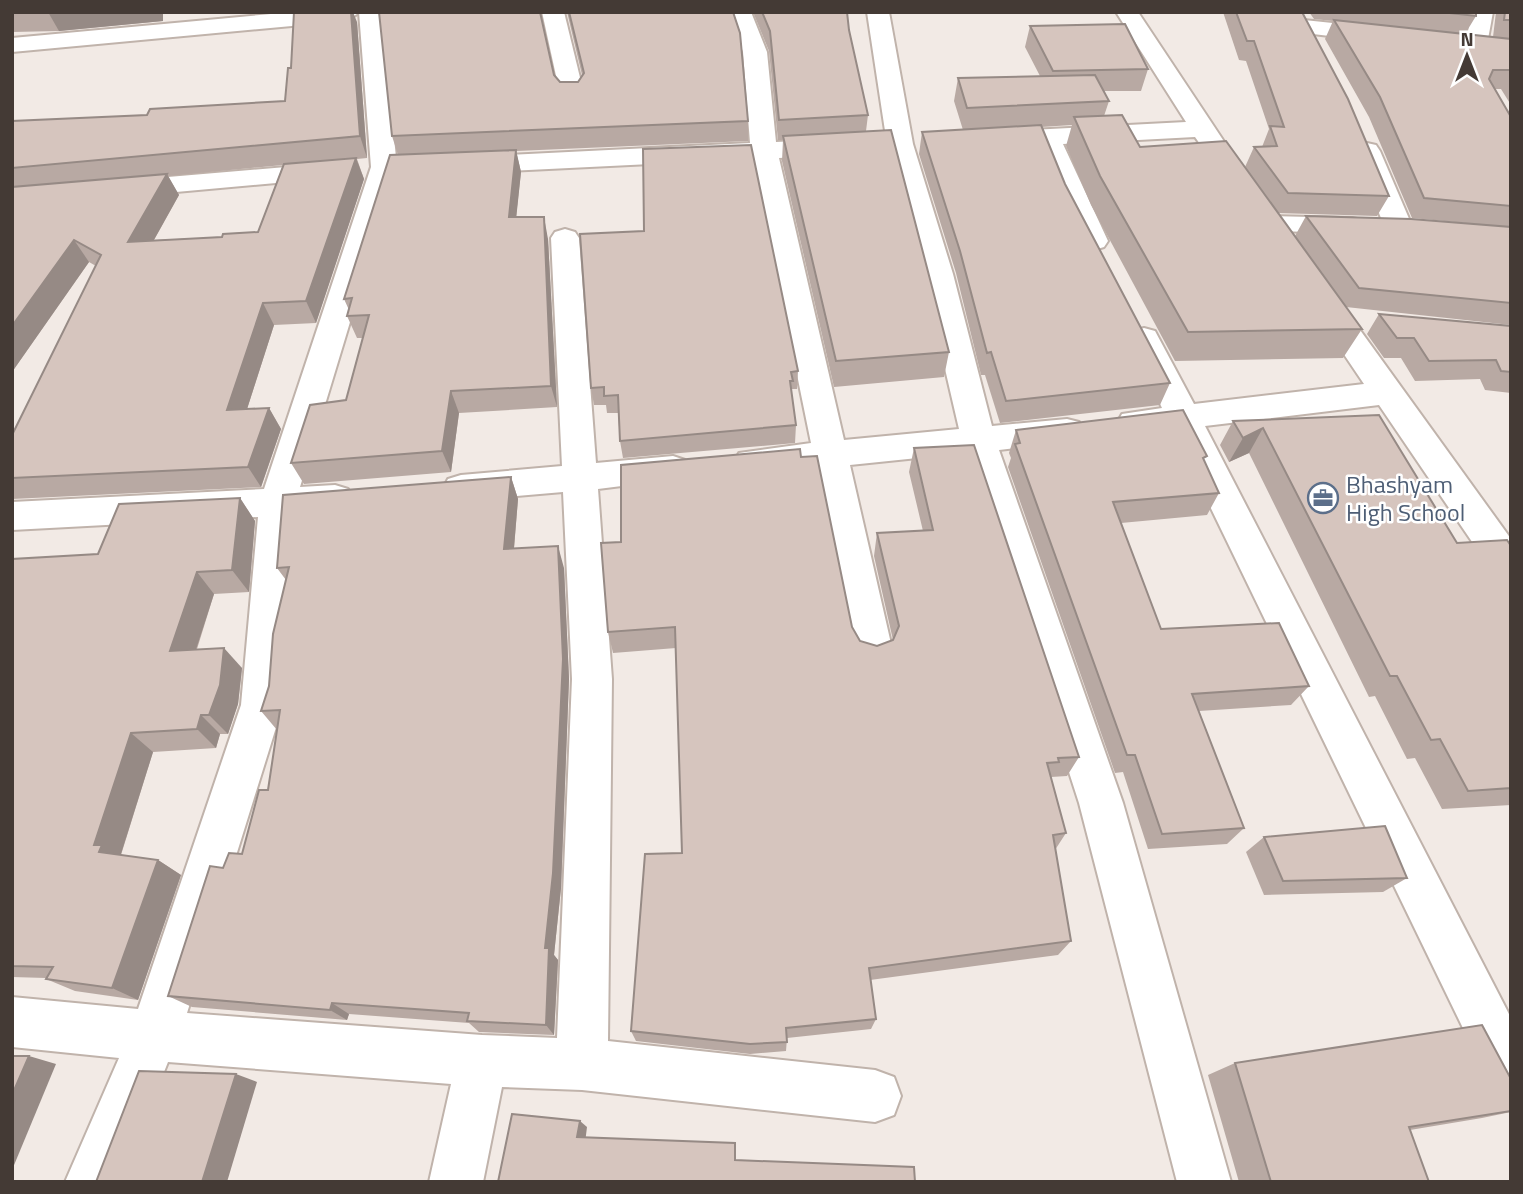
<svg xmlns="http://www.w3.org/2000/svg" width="1523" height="1194" viewBox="0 0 1523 1194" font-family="'Titillium Web',sans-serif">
  <rect width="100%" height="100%" fill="#f2eae5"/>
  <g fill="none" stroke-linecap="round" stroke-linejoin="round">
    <g stroke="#c0b3ab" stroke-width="4">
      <g id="minor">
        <polygon points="293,12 357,14 346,21 12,52 12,38"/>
        <polygon points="359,12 381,12 397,167 300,487 335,485 348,489 353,499 348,509 335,513 294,515 283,705 187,1013 482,1035 557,1038 572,679 563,492 461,501 448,497 443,488 448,479 461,475 562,466 551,238 555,232 565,229 575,232 579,238 596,463 673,456 685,460 690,469 685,478 598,489 612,679 608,1041 875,1070 894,1077 901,1096 894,1115 875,1122 582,1090 502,1087 483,1182 429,1182 451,1084 168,1062 120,1182 65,1182 119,1058 12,1047 12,997 138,1009 241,705 258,517 12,530 12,502 264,489 371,167"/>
        <polygon points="542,12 564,12 584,94 581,99 563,99 560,94"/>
        <polygon points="729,12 751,12 767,52 776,142 836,139 845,141 849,147 845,153 836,155 779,158 844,440 959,429 923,274 887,144 867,12 889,12 913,144 953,274 992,426 1067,419 1079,422 1084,431 1079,440 999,450 1123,803 1231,1182 1177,1182 1079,803 966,453 850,465 892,648 886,660 872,665 858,660 852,648 816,468 751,475 739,471 734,462 739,453 811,443 753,159 466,173 457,171 453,165 457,159 466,157 750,143 743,52"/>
        <polygon points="1116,12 1138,12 1227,146 1223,151 1205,151 1195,137 1063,144 1108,241 1104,247 1094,250 1084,247 1080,241 1037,145 985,145 981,140 985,135 994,132 1186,122"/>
        <polygon points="1471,12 1493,12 1486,50 1470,50 1466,45"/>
        <polygon points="1304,20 1380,28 1391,35 1380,42 1296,32 1293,27 1296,22"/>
        <polygon points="1367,143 1376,145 1380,151 1413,228 1409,234 1399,236 1389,234 1385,228 1354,151 1358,145"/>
        <polygon points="333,163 342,165 346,171 342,177 121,197 111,195 107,189 111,183 121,181"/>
        <polygon points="1270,216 1352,218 1362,220 1366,226 1362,232 1352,234 1260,230 1256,224 1260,218"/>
        <polygon points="1323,291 1334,294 1511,539 1511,584 1498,580 1379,405 1205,426 1511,1018 1511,1098 1493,1090 1173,430 1134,435 1122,432 1117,423 1122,414 1162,408 1128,338 1133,331 1144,328 1155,331 1194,404 1364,384 1308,301 1312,294"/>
      </g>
    </g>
    <use href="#minor" fill="#fff" fill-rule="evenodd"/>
  </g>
  <g fill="#b8a9a3" fill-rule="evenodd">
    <polygon points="12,12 163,12 163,21 59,31 12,32"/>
    <polygon points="567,12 733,12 748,121 748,141 516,151 521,172 516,217 548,239 557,407 459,413 451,472 304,484 291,463 346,400 363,338 357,338 347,316 349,310 344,299 398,155 392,136 554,75 560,82 578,82 582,75"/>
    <polygon points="753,12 847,12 849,30 868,115 866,131 949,352 944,377 834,387 782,161 783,140 778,140 769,51"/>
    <polygon points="1223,12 1302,12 1389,196 1377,216 1278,213 1362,329 1343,358 1175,361 1091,205 1066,146 1072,125 1041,127 1065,184 1170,383 1160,405 1000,423 985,375 981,375 956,273 919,154 922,132 963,130 954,101 958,78 1040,76 1025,47 1030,26 1148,69 1141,91 1104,91 1109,101 1104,116 1140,147 1245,167 1254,147 1262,147 1269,129 1246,61 1239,60"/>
    <polygon points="1309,12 1476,12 1476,16 1465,34 1493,37 1496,12 1511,12 1511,105 1501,89 1495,89 1511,117 1511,325 1346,307 1295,236 1306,216 1487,225 1412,218 1369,117 1325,39 1333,21 1314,19"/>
    <path d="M357,22L367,158L357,159L364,179L316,323L274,325L247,409L269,408L281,429L261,487L12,499V435L96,266L89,262L12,372V121L147,115L285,101L291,68ZM283,165L258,232L222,237L154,240L179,195L168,176Z"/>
    <polygon points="1379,314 1511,326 1511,393 1485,390 1480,379 1415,381 1401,358 1384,358 1367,334"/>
    <polygon points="798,371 797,389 792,389 792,399 796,425 795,443 623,458 620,441 618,413 607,413 606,405 594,405 591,388"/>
    <polygon points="1379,415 1457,543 1511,546 1511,805 1442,809 1415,758 1407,759 1375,696 1369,697 1249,453 1229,462 1220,445 1233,421"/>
    <polygon points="1016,430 1204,461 1219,493 1207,515 1121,523 1161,629 1309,686 1291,705 1199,711 1244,828 1227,844 1148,849 1123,772 1115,773 1008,467 1011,458 1009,453"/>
    <polygon points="914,448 1079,757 1067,776 1051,777 1066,833 1055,850 1071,941 1058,955 870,980 876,1019 871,1029 787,1038 786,1051 750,1054 636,1041 631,1031 682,853 676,648 613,653 608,632 621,542 801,457 852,627 860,641 877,646 893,640 874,556 877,533 923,531 909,472"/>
    <polygon points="511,477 518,499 514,549 564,568 569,679 561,888 554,955 558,960 554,1035 479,1032 469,1023 349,1014 347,1020 192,1007 168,996 223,868 242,854 268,790 277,730 261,711 269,686 286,580 277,568"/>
    <polygon points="240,498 255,521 249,592 214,594 197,649 242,668 238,704 228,734 220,734 216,748 153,752 121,855 158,860 181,875 138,1000 75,991 46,979 46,978 12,977 12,559 98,554"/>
    <polygon points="1264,837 1407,878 1383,892 1264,895 1246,852"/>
    <polygon points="1235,1063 1511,1079 1511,1112 1482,1118 1410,1130 1429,1182 1239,1182 1208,1075"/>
  </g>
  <g fill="#968a85">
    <polygon points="48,12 163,12 163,21 59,31"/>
    <polygon points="351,12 353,12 357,22 367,158 360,136"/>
    <polygon points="516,150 521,172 514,239 509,217"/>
    <polygon points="356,158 364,179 316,323 306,301"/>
    <polygon points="167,174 179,195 141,263 128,242"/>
    <polygon points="544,217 548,239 557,407 551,386"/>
    <polygon points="74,240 89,262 12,372 12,326"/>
    <polygon points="263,303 274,325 240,431 227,410"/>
    <polygon points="451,391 459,413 451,472 442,451"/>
    <polygon points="269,408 281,429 261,487 248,467"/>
    <polygon points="1263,428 1249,453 1229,462 1243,438"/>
    <polygon points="511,477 518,499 512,571 504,549"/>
    <polygon points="240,498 255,521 249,592 232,570"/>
    <polygon points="558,546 564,568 569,679 561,888 554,955 558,960 554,1035 546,1025 545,948"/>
    <polygon points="197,572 214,594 189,671 170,651"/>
    <polygon points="224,648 242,668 238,704 228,734 209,715"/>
    <polygon points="201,715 220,734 216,748 197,729"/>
    <polygon points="131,733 153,752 120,857 99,852 94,845"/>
    <polygon points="158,860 181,875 138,1000 112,988"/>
    <polygon points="332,1003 349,1014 347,1020 330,1010"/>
    <polygon points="29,1056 56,1064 12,1170 12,1095"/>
    <polygon points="236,1074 257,1082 227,1182 202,1182"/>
    <polygon points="580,1121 587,1127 585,1143 577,1137"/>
  </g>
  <g fill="#d6c5be" stroke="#968a85" stroke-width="2">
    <polygon points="294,12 351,12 360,136 12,168 12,121 147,115 150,109 285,101 288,68 291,68"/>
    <polygon points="379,12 540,12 554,75 560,82 578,82 584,73 569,12 733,12 740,33 748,121 392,136"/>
    <polygon points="762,12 847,12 849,30 868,115 779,120 770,31"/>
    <polygon points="1236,12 1302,12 1348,99 1389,196 1288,193 1254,147 1277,146 1270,126 1284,127 1254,41 1247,41"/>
    <polygon points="1440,12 1476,12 1476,16"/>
    <polygon points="1505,12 1511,12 1511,20 1504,20"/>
    <polygon points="1334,20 1511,39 1511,70 1493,70 1489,79 1511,117 1511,206 1424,198 1380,97"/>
    <polygon points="1125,24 1148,69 1053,71 1030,26"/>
    <polygon points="1095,75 1109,101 967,108 958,78"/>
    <polygon points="1122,115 1140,147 1226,141 1362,329 1188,332 1100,176 1074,117"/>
    <polygon points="1041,125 1065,184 1170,383 1006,401 991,352 987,353 960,251 922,132"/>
    <polygon points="891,130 949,352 836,361 783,136"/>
    <polygon points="751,145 798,371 791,372 793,381 790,381 796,425 620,441 618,395 604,396 604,387 591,388 580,234 644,231 643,149"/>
    <polygon points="516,150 509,217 544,217 551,386 451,391 442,451 291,463 310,405 346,400 369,315 347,316 352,298 344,299 390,155"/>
    <polygon points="356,158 306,301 263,303 227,410 269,408 248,467 12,478 12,435 101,255 74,240 12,326 12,187 167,174 128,242 222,237 223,234 258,232 284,164"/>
    <polygon points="1306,216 1411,219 1511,227 1511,303 1359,288"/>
    <polygon points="1379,314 1511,326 1511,372 1501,371 1496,360 1429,361 1414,338 1397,338"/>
    <polygon points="1183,410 1207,456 1203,458 1219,493 1113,502 1161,629 1279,623 1309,686 1192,694 1244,828 1162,834 1135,755 1127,755 1015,444 1020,443 1016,430"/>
    <polygon points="1379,415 1457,543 1507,540 1511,546 1511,788 1468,791 1440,739 1431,740 1397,676 1390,676 1263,428 1243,438 1233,421"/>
    <polygon points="974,445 1079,757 1058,758 1059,762 1047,763 1066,833 1053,835 1071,941 869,968 876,1019 786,1028 787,1042 750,1044 631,1031 645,854 682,853 675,627 608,632 601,543 621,542 621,465 800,449 801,457 817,456 852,627 860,641 877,646 893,640 899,626 877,533 933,530 914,448"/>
    <polygon points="511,477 504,549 558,546 563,659 553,873 545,948 549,948 546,1025 467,1021 469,1013 332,1003 330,1010 168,996 210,866 223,868 229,853 242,854 259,790 268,790 280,710 261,711 269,686 273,634 289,567 277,568 283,495"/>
    <polygon points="240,498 232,570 197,572 170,651 224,648 220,685 209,715 201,715 197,729 131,733 94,845 102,845 99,852 158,860 112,988 46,979 53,967 12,966 12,559 98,554 119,504"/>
    <polygon points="1385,826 1407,878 1283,881 1264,837"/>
    <polygon points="1482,1025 1511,1079 1511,1111 1409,1127 1429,1182 1271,1182 1235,1063"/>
    <polygon points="12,1056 29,1056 12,1095"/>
    <polygon points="139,1071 236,1074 202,1182 96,1182"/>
    <polygon points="512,1114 580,1121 577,1137 735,1143 735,1160 914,1167 915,1182 498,1182"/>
  </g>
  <defs>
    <g id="office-ring" transform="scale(1.575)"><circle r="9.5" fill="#fff" stroke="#5c6f8a" stroke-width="1.5"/><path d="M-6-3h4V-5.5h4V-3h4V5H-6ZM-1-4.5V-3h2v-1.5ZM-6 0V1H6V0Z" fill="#5c6f8a"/></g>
  </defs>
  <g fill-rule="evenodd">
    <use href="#office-ring" x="1323" y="498"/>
  </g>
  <g text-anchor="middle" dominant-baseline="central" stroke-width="5" stroke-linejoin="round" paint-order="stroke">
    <g font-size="24" fill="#4e5e75" stroke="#fff" text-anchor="start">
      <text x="1346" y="484">Bhashyam<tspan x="1346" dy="28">High School</tspan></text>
    </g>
  </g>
  <rect width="1523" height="1194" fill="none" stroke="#443a35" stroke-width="28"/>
  <g transform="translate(1467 56)" stroke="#ffffff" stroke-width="5" paint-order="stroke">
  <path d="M0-5L12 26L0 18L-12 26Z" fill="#443a35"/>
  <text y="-10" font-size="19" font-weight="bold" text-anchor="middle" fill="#443a35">N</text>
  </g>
</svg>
